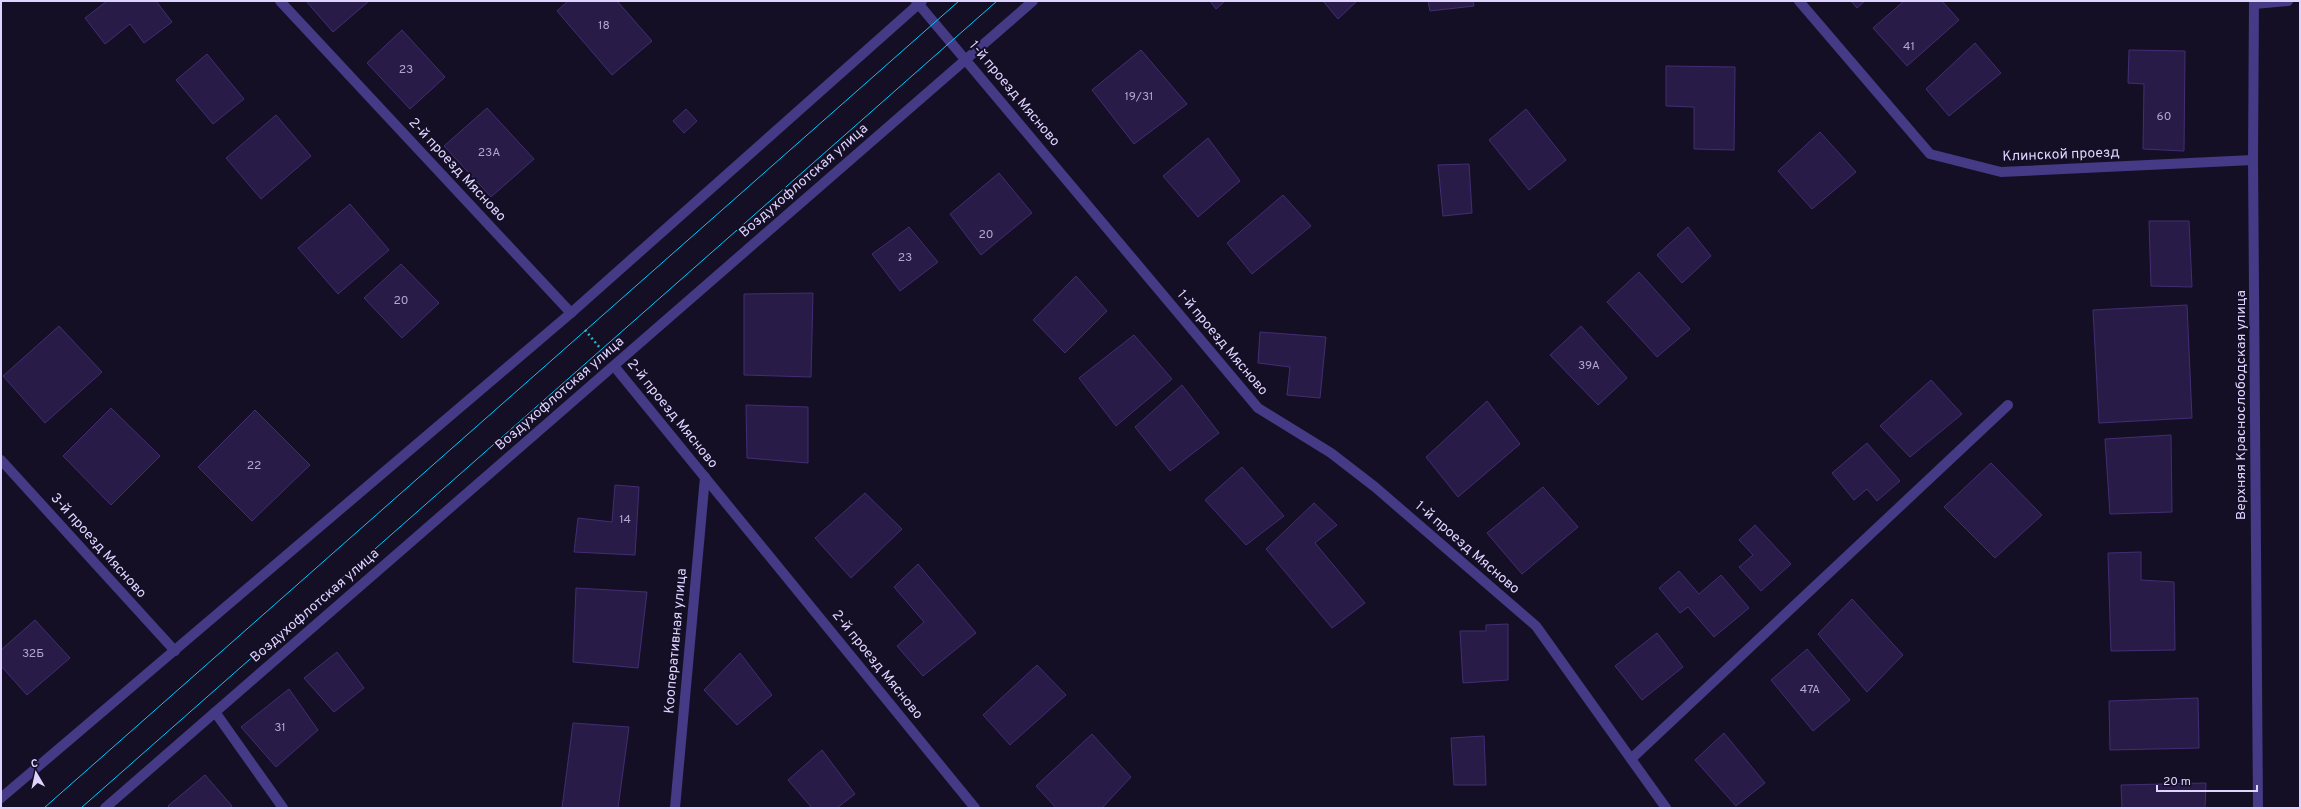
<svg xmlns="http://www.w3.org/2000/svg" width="2301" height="809" viewBox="0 0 2301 809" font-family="Overpass,sans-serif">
  <rect width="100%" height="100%" fill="#150f26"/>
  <g fill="#291b47" stroke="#422d73">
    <polygon points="107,1 156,1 172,22 144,43 130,24 105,44 85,18"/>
    <polygon points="306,1 369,1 333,32"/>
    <polygon points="568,1 617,1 652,41 612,75 557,11"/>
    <polygon points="1210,1 1225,1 1216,9"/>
    <polygon points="1323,1 1357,1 1338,19"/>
    <polygon points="1428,1 1473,1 1474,6 1430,11"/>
    <polygon points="1851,1 1865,1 1857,8"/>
    <polygon points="1904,1 1942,1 1959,20 1907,66 1873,28"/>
    <polygon points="402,30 445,77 410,109 367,63"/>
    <polygon points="1975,43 2001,73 1949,116 1926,89"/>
    <polygon points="1141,50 1187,104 1134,144 1092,90"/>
    <polygon points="2129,50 2185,51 2184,151 2143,149 2144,84 2128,83"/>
    <polygon points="207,54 244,99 213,124 176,80"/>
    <polygon points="1666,66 1735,67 1734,150 1694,149 1694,107 1666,106"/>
    <polygon points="487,108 534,159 491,197 444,146"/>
    <polygon points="686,109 697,121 684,133 673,121"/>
    <polygon points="1526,109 1566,160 1529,190 1489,140"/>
    <polygon points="276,115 311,156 261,199 226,158"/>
    <polygon points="1820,132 1856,172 1812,209 1778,171"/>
    <polygon points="1208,138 1240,181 1198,217 1163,176"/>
    <polygon points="1469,164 1472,213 1443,216 1438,165"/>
    <polygon points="999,173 1032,213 981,255 950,214"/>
    <polygon points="1283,195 1311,226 1252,274 1227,243"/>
    <polygon points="350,204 389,250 338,294 298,248"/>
    <polygon points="2149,221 2189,221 2192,287 2151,286"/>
    <polygon points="909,227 938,262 900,291 872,254"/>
    <polygon points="1688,227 1711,256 1682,283 1657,255"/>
    <polygon points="401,264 439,303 402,338 364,298"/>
    <polygon points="1639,272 1690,329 1657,357 1607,302"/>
    <polygon points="1076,276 1107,311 1065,353 1033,320"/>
    <polygon points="813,293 811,377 744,375 744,294"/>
    <polygon points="2187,305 2192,418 2099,423 2093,310"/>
    <polygon points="59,326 102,372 45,423 3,376"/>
    <polygon points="1581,326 1627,378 1598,405 1550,355"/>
    <polygon points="1260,332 1326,337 1320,398 1287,395 1290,367 1258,363"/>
    <polygon points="1134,335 1172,379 1116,426 1079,378"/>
    <polygon points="1931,380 1962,414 1910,457 1880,426"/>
    <polygon points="1182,385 1219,433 1170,471 1135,427"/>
    <polygon points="1487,401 1520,444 1458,497 1426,457"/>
    <polygon points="746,405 808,407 808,463 747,458"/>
    <polygon points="111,408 160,456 111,505 63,456"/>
    <polygon points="255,410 310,465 252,521 198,467"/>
    <polygon points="2171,435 2172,512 2110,514 2105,439"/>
    <polygon points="1867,443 1900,481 1877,501 1867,489 1854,500 1832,473"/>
    <polygon points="1991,463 2042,515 1995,558 1944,507"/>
    <polygon points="1242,467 1284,516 1246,545 1205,500"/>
    <polygon points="615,485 639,487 635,555 574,552 578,518 612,522"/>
    <polygon points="1543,487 1578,527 1522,574 1487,533"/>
    <polygon points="865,493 902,529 851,578 815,538"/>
    <polygon points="1314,503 1337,525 1315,543 1365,603 1332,628 1266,549"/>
    <polygon points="1755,525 1791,564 1761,591 1739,567 1753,555 1739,540"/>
    <polygon points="2141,552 2141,580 2174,582 2175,650 2111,651 2108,553"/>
    <polygon points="918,564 976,633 923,676 897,646 924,622 894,587"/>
    <polygon points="1679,571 1699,594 1721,575 1749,608 1714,637 1688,607 1680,613 1659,588"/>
    <polygon points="576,588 647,592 638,668 573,662"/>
    <polygon points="1852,599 1903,655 1867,692 1818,634"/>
    <polygon points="35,620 70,658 27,695 1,666 1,650"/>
    <polygon points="1508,624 1508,680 1463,683 1460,631 1486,631 1486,625"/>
    <polygon points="1657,633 1683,667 1642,700 1615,666"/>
    <polygon points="1807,649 1850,700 1813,731 1771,680"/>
    <polygon points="337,652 364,688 334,712 304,678"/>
    <polygon points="740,653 772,695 737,725 704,690"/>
    <polygon points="1037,665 1066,695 1010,745 983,715"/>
    <polygon points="289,689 318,730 276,767 241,727"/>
    <polygon points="2198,698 2199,748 2110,750 2109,701"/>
    <polygon points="573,723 629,727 618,808 562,808"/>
    <polygon points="1724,733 1765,783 1736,806 1695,760"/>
    <polygon points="1092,734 1131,777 1102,808 1056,808 1036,786"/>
    <polygon points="1484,736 1486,785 1454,785 1451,738"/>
    <polygon points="822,750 855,794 837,808 812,808 788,780"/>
    <polygon points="205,775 232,806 229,808 170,808 168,806"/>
    <polygon points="2206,783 2205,808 2122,808 2121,785"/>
  </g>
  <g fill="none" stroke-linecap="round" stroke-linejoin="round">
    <polyline stroke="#30b1b7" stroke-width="2.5" stroke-dasharray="2 3" stroke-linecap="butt" points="585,330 600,348"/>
    <g stroke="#453a85" stroke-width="10">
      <polyline points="280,1 571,313"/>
      <polyline points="916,1 1258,408 1331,453 1375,487 1536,626 1666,808"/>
      <polyline points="1799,1 1930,154 2001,172 2253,160"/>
      <polyline points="2254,1 2253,160 2258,808"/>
      <polyline points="2254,4 2288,1"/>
      <polyline points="614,366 975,808"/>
      <polyline points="1,460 175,651"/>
      <polyline points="215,712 283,808"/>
      <polyline points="1631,759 2008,405"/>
      <polyline points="1,798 571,313 922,1"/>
      <polyline points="105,808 1033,1"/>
      <polyline points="675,808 705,477"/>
    </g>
    <g stroke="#01cafe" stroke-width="1">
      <polyline points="44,808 959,1"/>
      <polyline points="81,808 997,1"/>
    </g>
  </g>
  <g text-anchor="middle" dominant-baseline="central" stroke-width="4" stroke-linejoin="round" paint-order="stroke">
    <g font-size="12" fill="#b1a6d1">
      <text x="604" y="26">18</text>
      <text x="1909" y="47">41</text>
      <text x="406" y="70">23</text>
      <text x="1139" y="97">19/31</text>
      <text x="2164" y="117">60</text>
      <text x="489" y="153">23А</text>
      <text x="986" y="235">20</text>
      <text x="905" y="258">23</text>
      <text x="401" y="301">20</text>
      <text x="1589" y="366">39А</text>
      <text x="254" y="466">22</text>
      <text x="625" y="520">14</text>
      <text x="33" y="654">32Б</text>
      <text x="1810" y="690">47А</text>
      <text x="280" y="728">31</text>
    </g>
    <g font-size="14" fill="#ded4ff" stroke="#150f26">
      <text transform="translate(1014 94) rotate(50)">1-й проезд Мясново</text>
      <text transform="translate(2061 155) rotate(-2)">Клинской проезд</text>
      <text transform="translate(457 170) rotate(47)">2-й проезд Мясново</text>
      <text transform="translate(804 181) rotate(-41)">Воздухофлотская улица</text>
      <text transform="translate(1222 343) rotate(50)">1-й проезд Мясново</text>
      <text transform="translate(560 394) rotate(-41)">Воздухофлотская улица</text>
      <text transform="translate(2241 405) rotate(-90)">Верхняя Краснослободская улица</text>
      <text transform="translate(672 414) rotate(51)">2-й проезд Мясново</text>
      <text transform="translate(98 546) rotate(48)">3-й проезд Мясново</text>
      <text transform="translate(1467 548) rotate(41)">1-й проезд Мясново</text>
      <text transform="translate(315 606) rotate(-41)">Воздухофлотская улица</text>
      <text transform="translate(676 641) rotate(-85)">Кооперативная улица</text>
      <text transform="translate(877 665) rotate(51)">2-й проезд Мясново</text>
    </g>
  </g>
  <rect width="2301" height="809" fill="none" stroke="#ded4ff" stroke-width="4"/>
  <g transform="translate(36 773) rotate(351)" stroke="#150f26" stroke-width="3" paint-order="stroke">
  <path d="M0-3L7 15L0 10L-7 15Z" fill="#ded4ff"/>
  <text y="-6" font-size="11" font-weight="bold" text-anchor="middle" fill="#ded4ff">С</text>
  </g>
  <path d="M2157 785v6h100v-6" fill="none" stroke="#ded4ff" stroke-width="2"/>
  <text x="2163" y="785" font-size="12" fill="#ded4ff" stroke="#150f26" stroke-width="3" paint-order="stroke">20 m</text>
</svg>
